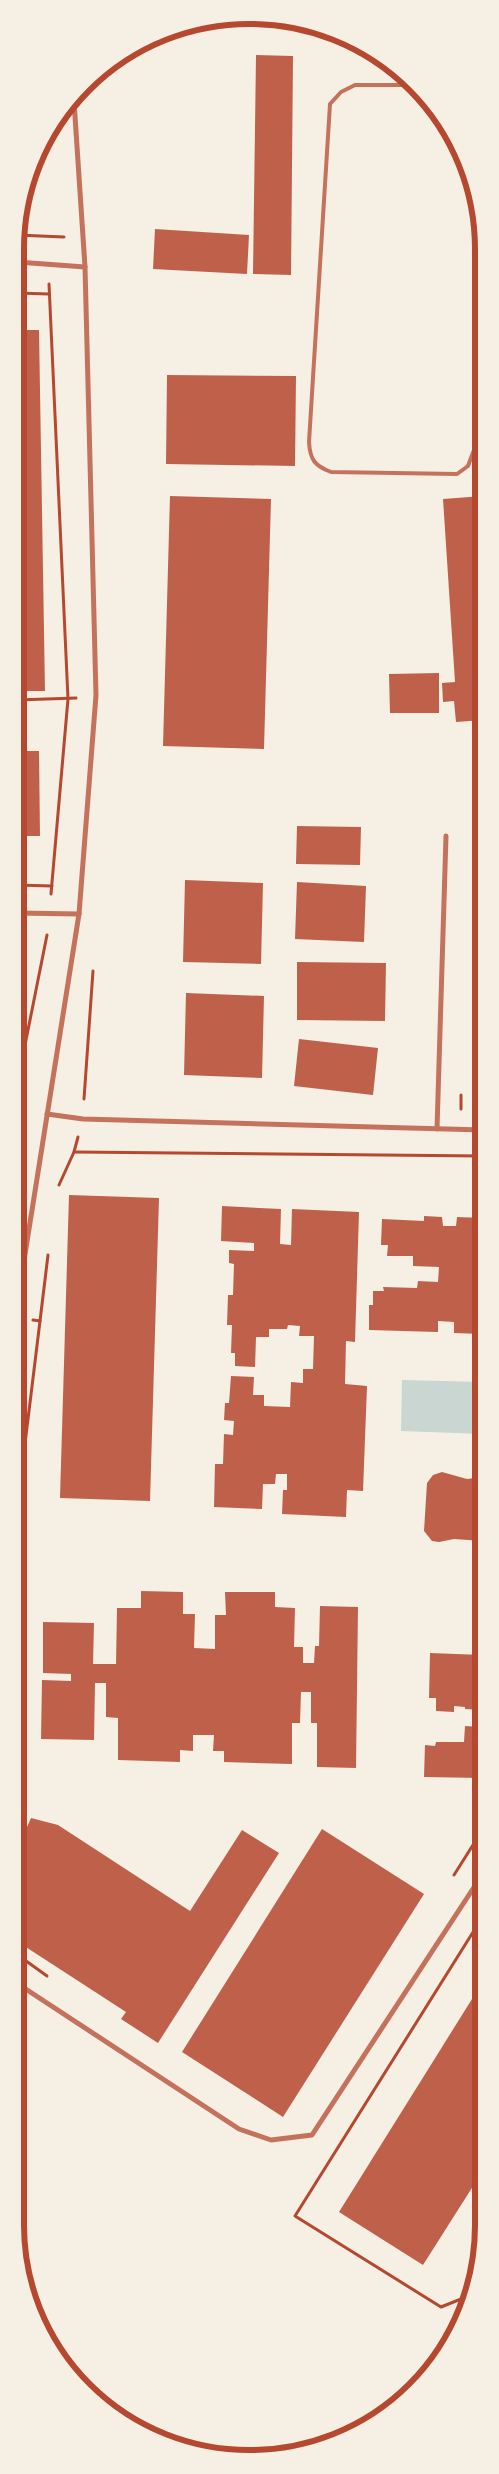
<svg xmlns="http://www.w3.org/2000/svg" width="499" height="2474" viewBox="0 0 499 2474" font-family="'Titillium Web',sans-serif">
  <rect width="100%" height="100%" fill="#f6efe4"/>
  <polygon fill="#c9d6d2" points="402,1380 483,1382 483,1434 401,1431"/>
  <g fill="#bf614a">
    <polygon points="256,55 293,56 291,275 253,274"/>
    <polygon points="155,229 249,235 247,274 153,269"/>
    <polygon points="17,330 39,330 45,691 17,691"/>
    <polygon points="167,375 296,376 295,466 166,464"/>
    <polygon points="170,496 271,499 264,749 163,746"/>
    <polygon points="483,496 483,720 456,722 454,701 443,702 442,683 455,682 443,499"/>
    <polygon points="439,673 439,713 390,713 389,674"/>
    <polygon points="16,751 39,751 40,836 16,836"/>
    <polygon points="297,826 361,827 360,865 296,864"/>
    <polygon points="185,880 263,883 261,964 183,962"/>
    <polygon points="297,882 366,886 364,942 295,939"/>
    <polygon points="297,962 386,963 385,1021 297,1020"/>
    <polygon points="186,993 264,996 262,1078 184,1075"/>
    <polygon points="299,1039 378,1048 373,1095 294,1086"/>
    <polygon points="69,1195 159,1198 150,1501 60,1498"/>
    <polygon points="222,1206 281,1209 280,1244 291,1245 292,1209 359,1212 355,1342 346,1341 345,1384 367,1386 363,1491 347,1490 346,1517 282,1514 283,1490 287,1490 287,1474 276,1474 275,1484 263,1484 262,1509 214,1507 215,1464 223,1464 224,1434 233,1435 234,1421 224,1420 225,1403 229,1403 231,1376 254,1377 253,1395 264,1395 264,1406 290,1407 291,1382 303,1383 303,1369 313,1369 314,1336 299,1336 300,1326 288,1325 287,1329 269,1329 269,1337 256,1337 255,1367 235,1366 235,1353 231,1353 232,1325 227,1325 228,1295 233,1295 234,1264 229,1263 229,1250 254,1251 254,1243 221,1241"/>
    <polygon points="424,1216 442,1217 443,1226 456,1226 457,1217 483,1218 482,1334 454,1333 454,1322 438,1321 438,1332 369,1330 369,1305 373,1305 373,1291 384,1291 383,1287 417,1288 418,1281 438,1282 439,1267 413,1266 413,1256 387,1256 388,1245 381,1245 382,1219 424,1221"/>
    <polygon points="442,1472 467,1479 483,1477 483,1541 454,1539 439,1542 432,1541 424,1531 427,1483 433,1475"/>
    <polygon points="141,1591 183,1592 183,1614 195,1614 194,1648 215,1649 215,1615 226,1615 225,1592 275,1592 275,1607 295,1608 294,1647 303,1647 303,1663 314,1663 315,1646 319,1646 320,1606 358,1607 356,1768 317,1767 317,1723 311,1723 311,1692 301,1692 300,1723 292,1723 292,1764 224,1762 224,1751 213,1751 214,1735 193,1735 193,1751 180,1750 180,1762 118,1760 118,1718 106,1717 106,1683 95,1683 94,1740 41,1739 42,1680 71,1681 71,1674 43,1673 43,1622 94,1623 93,1664 116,1664 117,1608 141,1608"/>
    <polygon points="430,1653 482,1655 482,1710 465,1709 465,1707 454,1706 454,1712 436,1711 436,1698 429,1698"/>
    <polygon points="465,1726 482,1727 482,1778 424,1777 425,1745 435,1746 436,1742 464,1742"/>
    <polygon points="31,1818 58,1825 190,1911 242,1830 279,1853 158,2043 121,2019 126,2012 15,1940 15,1854"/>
    <polygon points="322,1829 424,1894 283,2117 182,2052"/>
    <polygon points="482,1983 482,2172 423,2265 339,2212"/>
  </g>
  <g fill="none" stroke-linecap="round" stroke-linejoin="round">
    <g stroke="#b5482f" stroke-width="3">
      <polyline points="17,235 64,237"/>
      <polyline points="49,284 68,699 51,894"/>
      <polyline points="17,293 49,294"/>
      <polyline points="17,700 76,698"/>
      <polyline points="16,885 52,886"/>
      <polyline points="16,1090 47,935"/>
      <polyline points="461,1095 461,1109"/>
      <polyline points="84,1099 93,971"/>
      <polyline points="74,1152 483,1156"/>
      <polyline points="59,1185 74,1152 78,1137"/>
      <polyline points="33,1320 40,1321 48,1255"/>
      <polyline points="16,1517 40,1321"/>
      <polyline points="454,1875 478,1837 482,1839"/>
      <polyline points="15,1953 47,1976"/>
      <polyline points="461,2299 477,2272"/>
      <polyline points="467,2303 461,2299 441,2307 295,2216 480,1921"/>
    </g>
    <path stroke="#c5725c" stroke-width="4" d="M416,85H355L341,92L330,104L309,442C310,460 315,466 331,472L457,474L468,466L474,450L483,268"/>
    <g stroke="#c5725c" stroke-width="5">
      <polyline points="17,262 85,267"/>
      <polyline points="16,913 79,914"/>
      <polyline points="47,1114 83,1119 483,1130"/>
      <polyline points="437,1129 446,836"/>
      <polyline points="16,1311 79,914 96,695 85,267 74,101"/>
      <polyline points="15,1982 239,2129 271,2140 312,2135 482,1875"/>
    </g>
  </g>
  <path d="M0 0H499V2474H0ZM249 24H250A225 225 0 0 1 475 249V2225A225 225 0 0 1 250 2450H249A225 225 0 0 1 24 2225V249A225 225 0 0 1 249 24Z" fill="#f6efe4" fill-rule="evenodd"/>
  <path fill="none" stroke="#b5482f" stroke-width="6" d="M249 24H250A225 225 0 0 1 475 249V2225A225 225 0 0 1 250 2450H249A225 225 0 0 1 24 2225V249A225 225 0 0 1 249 24Z"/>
</svg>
